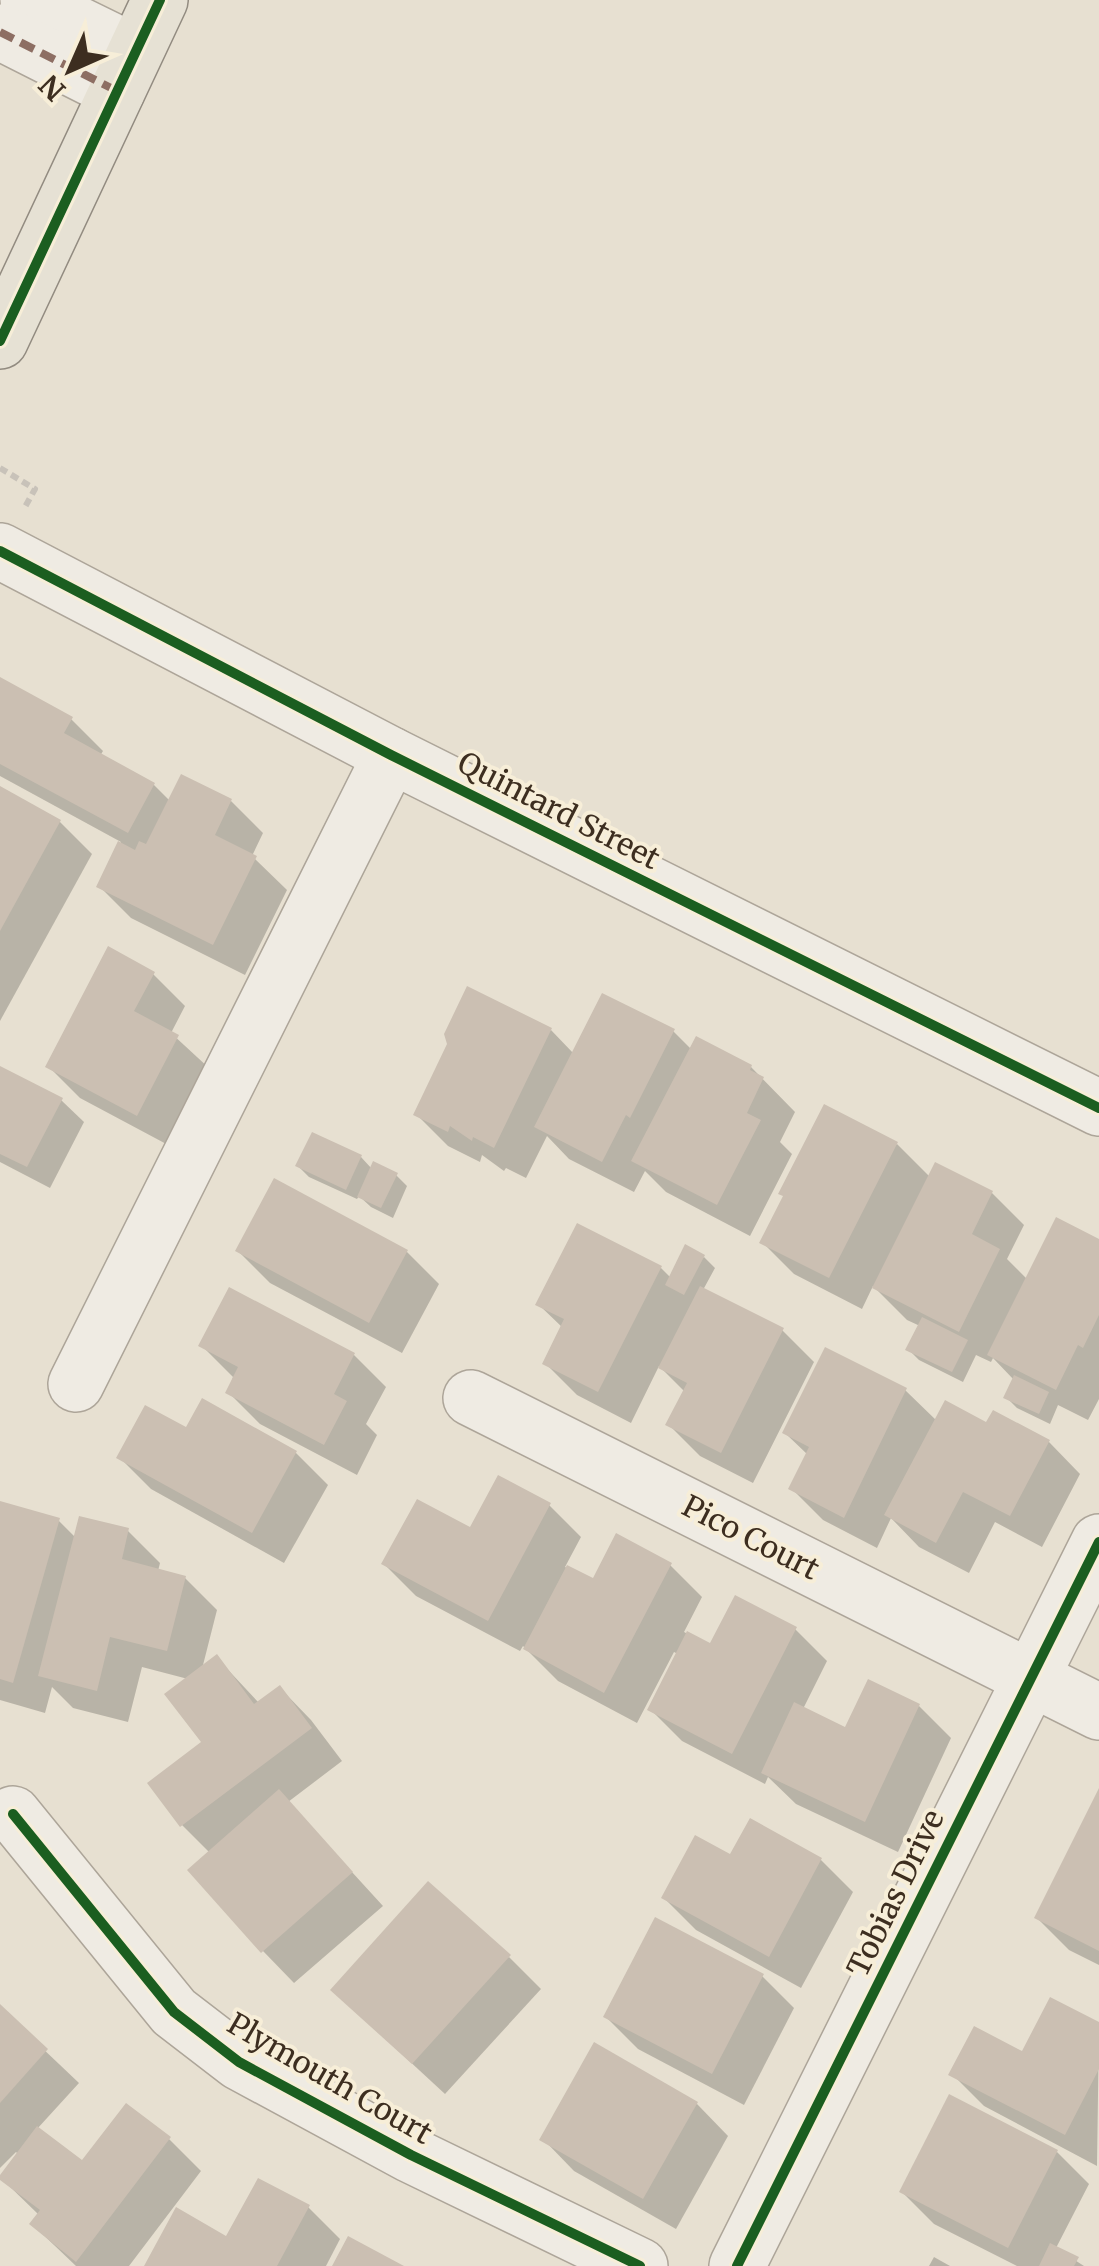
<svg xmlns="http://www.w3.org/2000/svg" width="1099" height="2266" viewBox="0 0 1099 2266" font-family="Merriweather,serif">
  <rect width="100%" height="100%" fill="#e7e0d1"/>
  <g fill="#0003">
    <polygon points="0,680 71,719 103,751 100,756 154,785 170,801 231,801 263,833 252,856 287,890 245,975 131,918 99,886 121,842 0,776"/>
    <polygon points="0,789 60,822 92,854 0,1021"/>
    <polygon points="153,974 185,1006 171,1033 210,1069 170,1146 80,1098 48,1066"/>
    <polygon points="551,1030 574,1054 673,1031 692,1050 751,1067 795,1112 780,1142 792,1154 750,1236 666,1192 645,1171 634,1192 569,1159 547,1136 526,1178 506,1168 504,1171 482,1155 480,1162 448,1146 416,1114"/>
    <polygon points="0,1068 61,1100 84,1122 50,1188 0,1162"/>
    <polygon points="897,1144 931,1178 992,1193 1024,1225 1007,1259 1027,1279 1099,1242 1099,1399 1088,1420 1058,1405 1050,1424 1017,1408 1006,1397 1014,1380 993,1358 991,1362 976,1355 963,1382 919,1360 908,1349 920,1326 907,1320 873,1286 862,1309 794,1274 762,1242"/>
    <polygon points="361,1157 372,1169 396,1175 407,1186 393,1218 371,1207 359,1196 357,1199 309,1177 298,1166"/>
    <polygon points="578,1226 661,1268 671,1278 704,1257 715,1268 703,1290 782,1330 814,1362 753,1483 700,1456 668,1424 685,1392 659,1366 631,1423 577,1395 545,1363 563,1328 538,1304"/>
    <polygon points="238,1251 407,1252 439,1284 402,1353 270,1283"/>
    <polygon points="201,1345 354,1355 386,1387 366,1424 377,1435 357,1475 260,1424 228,1392 233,1377"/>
    <polygon points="905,1390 937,1421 988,1426 1049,1442 1080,1474 1042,1547 995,1522 969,1573 919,1547 891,1518 877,1548 823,1520 791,1488 808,1455 785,1433"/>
    <polygon points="187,1431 296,1453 328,1485 284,1563 151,1489 119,1457"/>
    <polygon points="0,1503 58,1520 76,1538 128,1531 160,1563 158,1571 185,1578 217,1610 202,1669 217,1658 259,1703 280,1688 311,1720 342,1761 288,1802 383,1906 294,1983 263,1951 210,1853 182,1825 205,1743 188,1679 142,1667 128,1722 73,1708 52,1687 45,1713 0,1700"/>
    <polygon points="549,1505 581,1537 565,1567 594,1582 670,1565 702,1597 684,1632 711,1646 795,1629 827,1661 803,1709 846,1730 919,1706 951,1738 898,1852 796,1804 768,1777 765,1784 682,1741 650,1709 678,1654 674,1652 637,1723 558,1681 523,1646 520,1651 416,1596 384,1564"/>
    <polygon points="1099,1794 1099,1965 1069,1950 1037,1918"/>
    <polygon points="731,1857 821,1860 853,1892 801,1988 696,1930 664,1898"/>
    <polygon points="509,1957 541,1989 445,2094 366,2021"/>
    <polygon points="762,1976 794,2008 744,2105 638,2049 606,2017"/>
    <polygon points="0,2008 79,2083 37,2129 83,2163 169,2139 201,2171 129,2266 76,2266 32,2224 39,2215 1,2178 19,2155 16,2152 0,2168"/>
    <polygon points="1099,2025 1097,2166 984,2106 952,2074 1023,2055"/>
    <polygon points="697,2104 728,2136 676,2229 574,2171 543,2139"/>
    <polygon points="1057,2152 1089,2184 1056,2248 1084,2266 1017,2266 934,2224 902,2192"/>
    <polygon points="308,2207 340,2239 326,2266 147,2266"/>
    <polygon points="934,2257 950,2266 929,2266"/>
  </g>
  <g fill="#cbbfb2">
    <polygon points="0,677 73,717 64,733 155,783 128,833 0,764"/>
    <polygon points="181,774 232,799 215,835 257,856 213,945 96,887 118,841 135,850 139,841 146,844"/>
    <polygon points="0,786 61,820 0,931"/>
    <polygon points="108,946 155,972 134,1011 179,1035 137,1116 45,1067"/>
    <polygon points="467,986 552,1028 494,1148 473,1137 472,1141 450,1126 448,1132 413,1115 447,1044 444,1034"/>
    <polygon points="602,993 675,1029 630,1118 626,1115 602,1162 534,1127"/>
    <polygon points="696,1036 752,1065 750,1070 764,1077 747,1113 761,1120 717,1205 631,1161"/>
    <polygon points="0,1066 63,1098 27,1167 0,1154"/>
    <polygon points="824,1104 898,1142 829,1278 759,1243 783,1196 778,1194"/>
    <polygon points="312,1132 362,1155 346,1190 295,1166"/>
    <polygon points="373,1161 398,1173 381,1208 357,1197"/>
    <polygon points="935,1162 993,1191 972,1234 1000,1249 959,1332 872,1288"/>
    <polygon points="274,1178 408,1250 369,1323 235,1251"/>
    <polygon points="1056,1217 1099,1239 1099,1315 1083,1348 1078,1345 1056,1390 987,1355"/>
    <polygon points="577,1223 662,1266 598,1392 542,1364 564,1319 535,1305"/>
    <polygon points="685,1244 705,1255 684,1295 665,1285"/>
    <polygon points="700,1286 784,1328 721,1453 665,1425 687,1383 658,1368"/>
    <polygon points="229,1287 355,1353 334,1394 347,1401 324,1445 225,1393 238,1367 198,1346"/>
    <polygon points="922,1317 968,1340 952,1372 905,1350"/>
    <polygon points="825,1347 907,1388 844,1518 788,1489 809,1447 782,1433"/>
    <polygon points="1014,1375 1049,1392 1039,1414 1003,1398"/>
    <polygon points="202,1398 297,1451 252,1533 116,1458 145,1405 186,1427"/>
    <polygon points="945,1400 986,1422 993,1410 1050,1440 1010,1516 963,1492 936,1543 884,1515"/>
    <polygon points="498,1475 551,1503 488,1621 381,1564 417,1499 470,1527"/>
    <polygon points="0,1501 60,1518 13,1683 0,1679"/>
    <polygon points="79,1516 129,1528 122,1559 186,1576 167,1651 110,1637 97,1691 38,1676"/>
    <polygon points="616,1533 672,1563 604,1693 523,1649 567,1565 593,1578"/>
    <polygon points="735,1595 797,1627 732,1754 647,1710 687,1631 710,1643"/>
    <polygon points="217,1654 254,1704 280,1685 312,1728 180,1827 147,1783 201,1742 164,1694"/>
    <polygon points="868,1679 920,1704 865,1822 761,1773 794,1702 845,1727"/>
    <polygon points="1099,1788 1099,1951 1034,1918"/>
    <polygon points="279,1789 353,1872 261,1953 187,1870"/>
    <polygon points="750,1818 822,1858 769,1957 661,1898 695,1835 730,1854"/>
    <polygon points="428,1881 511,1955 412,2064 330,1990"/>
    <polygon points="655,1917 764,1974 712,2074 603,2017"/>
    <polygon points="1050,1997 1099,2022 1099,2069 1065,2135 948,2075 974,2026 1022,2051"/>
    <polygon points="0,2004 48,2049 0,2103"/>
    <polygon points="594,2042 698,2102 643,2199 539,2140"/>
    <polygon points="949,2094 1058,2150 1008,2248 899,2192"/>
    <polygon points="126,2103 171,2137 76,2262 29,2224 40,2210 0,2180 0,2175 37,2126 82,2160"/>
    <polygon points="258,2178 310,2205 277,2266 144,2266 176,2207 226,2236"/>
    <polygon points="348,2236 404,2266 332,2266"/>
    <polygon points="1050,2243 1079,2257 1074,2266 1039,2266"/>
  </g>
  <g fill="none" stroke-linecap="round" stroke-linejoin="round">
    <g stroke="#ada599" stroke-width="58">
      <g id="minor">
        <polyline points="28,0 134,52"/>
        <polyline points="0,32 117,91"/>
        <polyline points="0,551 391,755 1099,1108"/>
        <polyline points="76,1384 391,755"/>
        <polyline points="471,1398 1099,1712"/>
        <polyline points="13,1814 174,2012 239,2062 411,2155 640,2266"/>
        <polyline points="737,2266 1099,1542"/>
      </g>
    </g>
    <g stroke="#928b80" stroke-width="58">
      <polyline id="major" points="0,341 160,0"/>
    </g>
    <polyline stroke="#c8c2b9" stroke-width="6" stroke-dasharray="8 5" stroke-linecap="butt" points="0,468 35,489 25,507"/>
    <use href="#minor" stroke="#efebe3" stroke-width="55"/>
    <use href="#major" stroke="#e6e1d4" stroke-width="55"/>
    <polyline stroke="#8d6e63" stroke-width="8" stroke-dasharray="15 8" stroke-linecap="butt" points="0,32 117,91"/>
    <g stroke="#f7eed8" stroke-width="16">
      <g id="cycleway">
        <polyline points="0,341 160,0"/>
        <polyline points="0,551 391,755 1099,1108"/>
        <polyline points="13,1814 174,2012 239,2062 411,2155 640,2266"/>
        <polyline points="737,2266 1099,1542"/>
      </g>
    </g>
    <use href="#cycleway" stroke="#1b5e20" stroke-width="10"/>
  </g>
  <g text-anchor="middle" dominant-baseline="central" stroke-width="8" stroke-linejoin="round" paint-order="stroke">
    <g font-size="30" fill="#3d2e20" stroke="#f7eed8">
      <text transform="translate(559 810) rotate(27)">Quintard Street</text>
      <text transform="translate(751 1537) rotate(27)">Pico Court</text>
      <text transform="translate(895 1893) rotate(-64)">Tobias Drive</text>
      <text transform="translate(330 2078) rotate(30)">Plymouth Court</text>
    </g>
  </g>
  <g transform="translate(70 70) rotate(225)" stroke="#f7eed8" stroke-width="8" paint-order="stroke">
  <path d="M0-8L18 38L0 25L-18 38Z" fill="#3d2e20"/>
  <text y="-15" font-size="28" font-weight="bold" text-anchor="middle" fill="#3d2e20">N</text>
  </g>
</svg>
